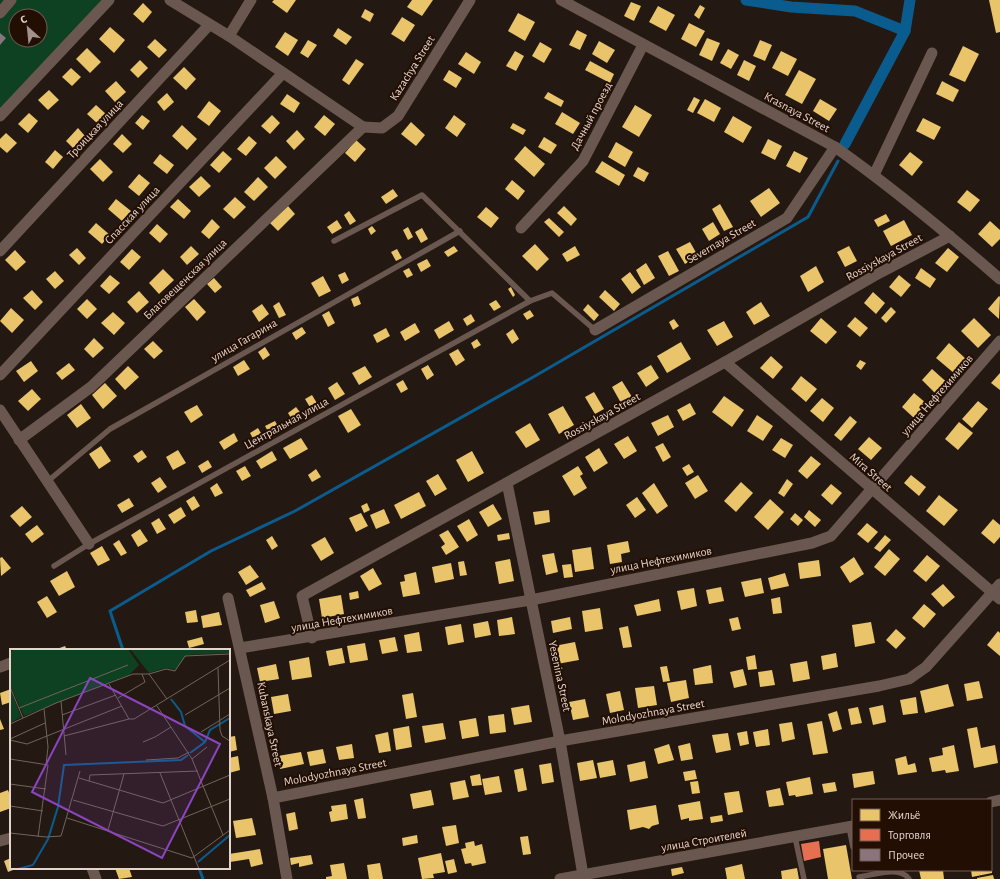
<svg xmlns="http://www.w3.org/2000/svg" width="1000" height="879" viewBox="0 0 1000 879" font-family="'Alegreya Sans',sans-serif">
  <rect width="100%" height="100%" fill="#241912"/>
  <path fill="#0e4022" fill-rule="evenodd" d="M0,0H102L0,111ZM16,16H40V40H16Z"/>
  <g fill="#e9c46a">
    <polygon points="274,0 296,0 287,13 272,2"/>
    <polygon points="412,0 433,0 422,16 407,7"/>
    <polygon points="989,0 1000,0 1000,32 996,33"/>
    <polygon points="631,2 641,6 634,21 624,16"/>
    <polygon points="143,3 152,12 143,23 133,14"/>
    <polygon points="700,5 705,8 699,19 694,15"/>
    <polygon points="658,6 675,15 666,31 649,22"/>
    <polygon points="365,9 374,14 370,22 361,17"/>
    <polygon points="518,13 535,22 525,41 508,31"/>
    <polygon points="402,17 415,25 404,42 391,34"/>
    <polygon points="689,23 705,31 696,47 681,39"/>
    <polygon points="110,27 125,40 114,53 99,39"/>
    <polygon points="338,28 352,37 346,45 333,36"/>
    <polygon points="577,30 587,35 580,50 569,45"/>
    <polygon points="285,32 298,40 288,56 275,47"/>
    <polygon points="707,38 720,43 712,61 699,55"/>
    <polygon points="155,39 167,50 159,58 147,47"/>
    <polygon points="308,40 317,45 308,58 300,53"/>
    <polygon points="760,40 772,45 765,61 753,56"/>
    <polygon points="599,41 615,50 607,63 592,54"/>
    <polygon points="540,42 552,49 544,63 532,56"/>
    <polygon points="963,46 979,54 965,82 949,75"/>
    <polygon points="87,48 101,62 90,73 76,59"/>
    <polygon points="728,49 739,55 731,69 720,63"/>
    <polygon points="515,51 524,56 516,71 506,66"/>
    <polygon points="781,51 797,59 788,76 772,68"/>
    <polygon points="466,52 481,62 474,74 458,64"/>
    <polygon points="356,59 364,64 349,85 342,80"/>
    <polygon points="140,60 148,68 138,78 130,70"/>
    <polygon points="744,60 756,66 749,81 737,75"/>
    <polygon points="590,61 614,74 610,83 585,70"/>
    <polygon points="184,67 196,79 186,90 173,78"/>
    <polygon points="71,68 81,77 72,86 62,77"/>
    <polygon points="449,70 462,78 456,88 443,80"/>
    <polygon points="799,70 816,79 802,104 785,95"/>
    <polygon points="116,81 126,92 115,102 105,91"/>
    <polygon points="942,81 959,90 953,102 936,94"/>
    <polygon points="49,90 59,100 48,110 38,100"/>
    <polygon points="548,92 564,101 561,107 544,98"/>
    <polygon points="167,93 174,102 164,111 157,102"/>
    <polygon points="287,94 300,103 294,113 280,104"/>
    <polygon points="694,97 700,100 693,113 687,110"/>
    <polygon points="705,99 721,108 714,122 697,113"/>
    <polygon points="820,99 837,109 829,121 813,111"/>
    <polygon points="209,101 221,111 209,126 197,117"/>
    <polygon points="96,105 106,114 98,124 87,114"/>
    <polygon points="635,105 652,115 639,137 622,127"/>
    <polygon points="562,112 580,123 573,134 555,124"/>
    <polygon points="29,113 38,121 28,133 18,124"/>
    <polygon points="142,115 150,121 143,130 135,123"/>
    <polygon points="272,115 280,123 270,134 261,126"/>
    <polygon points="324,115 335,124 325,136 314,127"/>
    <polygon points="454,115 466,124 457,137 445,128"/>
    <polygon points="733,116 752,127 743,143 724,132"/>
    <polygon points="923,118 941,127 934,140 916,131"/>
    <polygon points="411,122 425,135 416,146 401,134"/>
    <polygon points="513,123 526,130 523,135 510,128"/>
    <polygon points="182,125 197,139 187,150 172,136"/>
    <polygon points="78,128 85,136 73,148 66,141"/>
    <polygon points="297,130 305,139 294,150 286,141"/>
    <polygon points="6,133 17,143 7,153 0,147 0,139"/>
    <polygon points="122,134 132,144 123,153 113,144"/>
    <polygon points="249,136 257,143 246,156 237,149"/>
    <polygon points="544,137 557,145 551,154 538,147"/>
    <polygon points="768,139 782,146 775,160 761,153"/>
    <polygon points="356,140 366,149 355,162 345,153"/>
    <polygon points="616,142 633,152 625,167 608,157"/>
    <polygon points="525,146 545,164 534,177 514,159"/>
    <polygon points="55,150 63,157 53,169 45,162"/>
    <polygon points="223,151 232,159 219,173 210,165"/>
    <polygon points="794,151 808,158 800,173 786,166"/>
    <polygon points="910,152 923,162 912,176 899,165"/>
    <polygon points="160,154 174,165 167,174 153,163"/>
    <polygon points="276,156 287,167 275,179 264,168"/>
    <polygon points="100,159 113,172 103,182 90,169"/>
    <polygon points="602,161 625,175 619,186 595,172"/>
    <polygon points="638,167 649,173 644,182 633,176"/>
    <polygon points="139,174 150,183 139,196 128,187"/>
    <polygon points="201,176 211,186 199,197 189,187"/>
    <polygon points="258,177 268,187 254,201 244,192"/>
    <polygon points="512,180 525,191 518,200 505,189"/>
    <polygon points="769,188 780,203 761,217 750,201"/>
    <polygon points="393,189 398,196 386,204 381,197"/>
    <polygon points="967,190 980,200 970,212 957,202"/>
    <polygon points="235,197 246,207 234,219 223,209"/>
    <polygon points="116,199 131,211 122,221 108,209"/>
    <polygon points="178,199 191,211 184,219 170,207"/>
    <polygon points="720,204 733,227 724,231 712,209"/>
    <polygon points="288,206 295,214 278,231 270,223"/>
    <polygon points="564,206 577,219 571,226 557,213"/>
    <polygon points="486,207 499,218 491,228 477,217"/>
    <polygon points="349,211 356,221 350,225 344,215"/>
    <polygon points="886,214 890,221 878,227 874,220"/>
    <polygon points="549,218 564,232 559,237 544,222"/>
    <polygon points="212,219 220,227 209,239 201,232"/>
    <polygon points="337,220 342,228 332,234 327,227"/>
    <polygon points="904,220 912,235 891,246 883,231"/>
    <polygon points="990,221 1000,230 1000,239 992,247 978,234"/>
    <polygon points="713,222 720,234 709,241 702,229"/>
    <polygon points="96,223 110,235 102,244 88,232"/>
    <polygon points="157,224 168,234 160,243 149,233"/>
    <polygon points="372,226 376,231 371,235 368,229"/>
    <polygon points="408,227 413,237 408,240 403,230"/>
    <polygon points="422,228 428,239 421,243 415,232"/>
    <polygon points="690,242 698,256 685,264 676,249"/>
    <polygon points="535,244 549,259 537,271 522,256"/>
    <polygon points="191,246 199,254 187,265 180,257"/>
    <polygon points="454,246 458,251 448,257 444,252"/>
    <polygon points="575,246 580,255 567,262 562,254"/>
    <polygon points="849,246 857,261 845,267 837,252"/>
    <polygon points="77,248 86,258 79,265 69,255"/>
    <polygon points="948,248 959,257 947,272 935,263"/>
    <polygon points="132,249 141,257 129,270 120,262"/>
    <polygon points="397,249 402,258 396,261 391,252"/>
    <polygon points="15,250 26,262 16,271 5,260"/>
    <polygon points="668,251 679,271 669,276 658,256"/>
    <polygon points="427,259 431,266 421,272 417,264"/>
    <polygon points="646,263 655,278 644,285 636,270"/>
    <polygon points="816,266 824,282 808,292 800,276"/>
    <polygon points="409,268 413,275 407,278 403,271"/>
    <polygon points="921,268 936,279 930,288 915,278"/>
    <polygon points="163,269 174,280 159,294 149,283"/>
    <polygon points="55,271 64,281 55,289 46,279"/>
    <polygon points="345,272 349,280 342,284 338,275"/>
    <polygon points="630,272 641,287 632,294 621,279"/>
    <polygon points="110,275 120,283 109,294 100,286"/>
    <polygon points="899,275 911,285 901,297 889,287"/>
    <polygon points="323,276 331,291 319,297 311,283"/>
    <polygon points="214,278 222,287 215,293 207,284"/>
    <polygon points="511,287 515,295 513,297 508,289"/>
    <polygon points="32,290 43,302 35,310 23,298"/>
    <polygon points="605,290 620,304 614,311 599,297"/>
    <polygon points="139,291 149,302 137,313 127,302"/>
    <polygon points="873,292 885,303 876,314 864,303"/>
    <polygon points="358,296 361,304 354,307 351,299"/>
    <polygon points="999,296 1000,297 999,319 988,309"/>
    <polygon points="87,299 97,309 87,319 77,309"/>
    <polygon points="194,299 206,312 197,321 185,307"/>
    <polygon points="496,300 501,307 494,311 489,304"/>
    <polygon points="279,302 286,315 279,318 273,306"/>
    <polygon points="761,302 770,316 754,325 746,312"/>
    <polygon points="262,304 269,314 259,322 252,311"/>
    <polygon points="588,304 599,315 594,321 583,310"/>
    <polygon points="891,307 896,312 886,323 881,318"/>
    <polygon points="11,308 24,320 12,333 0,321"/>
    <polygon points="530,310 534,316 527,320 523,314"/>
    <polygon points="329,311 335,323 328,327 322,315"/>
    <polygon points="113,312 125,323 114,335 101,323"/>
    <polygon points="471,314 475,321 467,326 463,319"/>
    <polygon points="855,317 868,328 860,337 847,326"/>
    <polygon points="821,318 837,332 826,344 810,331"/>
    <polygon points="974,318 991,335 978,348 961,331"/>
    <polygon points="674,319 679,326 673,330 669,322"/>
    <polygon points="449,321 454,330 439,339 434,330"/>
    <polygon points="724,321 733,337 717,346 707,330"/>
    <polygon points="415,323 420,332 405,341 400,332"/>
    <polygon points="302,327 306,333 296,340 292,333"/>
    <polygon points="386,328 390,336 377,343 373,335"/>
    <polygon points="513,329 519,339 512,344 506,334"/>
    <polygon points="94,338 104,348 93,358 84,349"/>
    <polygon points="477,339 481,345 474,349 471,343"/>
    <polygon points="153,341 163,351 154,359 144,349"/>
    <polygon points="681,342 691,359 667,373 657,356"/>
    <polygon points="949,343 967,360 955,374 936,358"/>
    <polygon points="265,347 270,355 263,360 258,352"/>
    <polygon points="458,349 465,360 456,366 449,354"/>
    <polygon points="771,356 783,367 773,379 760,368"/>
    <polygon points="244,360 250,369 238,376 233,367"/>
    <polygon points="860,360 866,363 861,370 856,366"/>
    <polygon points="31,361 38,371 24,382 16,371"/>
    <polygon points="69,363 75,370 62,380 56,373"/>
    <polygon points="428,365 434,375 427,380 421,369"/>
    <polygon points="651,365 659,378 646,387 637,373"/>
    <polygon points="128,366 139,377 125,390 115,379"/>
    <polygon points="365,366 372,377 359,385 352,373"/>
    <polygon points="932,369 951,386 940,398 922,380"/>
    <polygon points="1000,373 1000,390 991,383"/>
    <polygon points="801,376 817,389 806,402 791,389"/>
    <polygon points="403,380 408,389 401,393 396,384"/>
    <polygon points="622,381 632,397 621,403 612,387"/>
    <polygon points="337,382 345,394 335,400 328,388"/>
    <polygon points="105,383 117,396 103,409 92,395"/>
    <polygon points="32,389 41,399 28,411 18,401"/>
    <polygon points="594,392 604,409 595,414 585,397"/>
    <polygon points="914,393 926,403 914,418 902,407"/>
    <polygon points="312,395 318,405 311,409 305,399"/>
    <polygon points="724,396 744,410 732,427 712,412"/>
    <polygon points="822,398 834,408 823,422 810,411"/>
    <polygon points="978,401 988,409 972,428 962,419"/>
    <polygon points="690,403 696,414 683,421 677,410"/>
    <polygon points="81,404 91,418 77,428 67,415"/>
    <polygon points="197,405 203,415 191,423 184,412"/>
    <polygon points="563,406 574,425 559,434 548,414"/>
    <polygon points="296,407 302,415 293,421 288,413"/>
    <polygon points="351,409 361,425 348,433 338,416"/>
    <polygon points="668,415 674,427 658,436 651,423"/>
    <polygon points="757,415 773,426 763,441 747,431"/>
    <polygon points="850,416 857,422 841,441 834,435"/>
    <polygon points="275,421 280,430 270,435 265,426"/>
    <polygon points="959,422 973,433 958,450 945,439"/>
    <polygon points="530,423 540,440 526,448 515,432"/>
    <polygon points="258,428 262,435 254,440 250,433"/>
    <polygon points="234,433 238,441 224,450 219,442"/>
    <polygon points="628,436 637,451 624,459 614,444"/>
    <polygon points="869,437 882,448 871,460 858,449"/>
    <polygon points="301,438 308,449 290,459 283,448"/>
    <polygon points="781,438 793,445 785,458 772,450"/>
    <polygon points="663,443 671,457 663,462 655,447"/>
    <polygon points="101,446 111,461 99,469 89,454"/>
    <polygon points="599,448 608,463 594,472 585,457"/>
    <polygon points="142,450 147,457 138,463 133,456"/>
    <polygon points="178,450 186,463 173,470 166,457"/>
    <polygon points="272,451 277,460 261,469 256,461"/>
    <polygon points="472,451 484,473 468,482 456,460"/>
    <polygon points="811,456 821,464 807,479 798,471"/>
    <polygon points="208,460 212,467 202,473 198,466"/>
    <polygon points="689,464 694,472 687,476 682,468"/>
    <polygon points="245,466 251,476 242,481 236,471"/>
    <polygon points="578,466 583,474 580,476 587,488 574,496 562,476"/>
    <polygon points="316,469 321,477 312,482 308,475"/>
    <polygon points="438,474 447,489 435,496 426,481"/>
    <polygon points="698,475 708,491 695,499 685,483"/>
    <polygon points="911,475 926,487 919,496 904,483"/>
    <polygon points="160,477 167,487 158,493 151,483"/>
    <polygon points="787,479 793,484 784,497 778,493"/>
    <polygon points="741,482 753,493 736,512 724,501"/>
    <polygon points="217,483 223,493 215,497 210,488"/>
    <polygon points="654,483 668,506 657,514 642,493"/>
    <polygon points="831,484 842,493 832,505 821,495"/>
    <polygon points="419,492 426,506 401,519 394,505"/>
    <polygon points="939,495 958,510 944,526 926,511"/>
    <polygon points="194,496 200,506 192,511 186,501"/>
    <polygon points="637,497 646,510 635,518 626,505"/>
    <polygon points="129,498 134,506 122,513 117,505"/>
    <polygon points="770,499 784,512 768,530 754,517"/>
    <polygon points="367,503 370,510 364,513 361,506"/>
    <polygon points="493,504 502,519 488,527 479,512"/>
    <polygon points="22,506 32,517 20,527 10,516"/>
    <polygon points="181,507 186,516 174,524 168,515"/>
    <polygon points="384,509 390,523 376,529 370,515"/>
    <polygon points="549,510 550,522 535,525 533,512"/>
    <polygon points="809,510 821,520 815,527 804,517"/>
    <polygon points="361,513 368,526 356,532 349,518"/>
    <polygon points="795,513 803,520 798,526 790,519"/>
    <polygon points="159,518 166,529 157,534 151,523"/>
    <polygon points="469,519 478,535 467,542 457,526"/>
    <polygon points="993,519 1000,525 1000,537 994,544 981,533"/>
    <polygon points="867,523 878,532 868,543 857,534"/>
    <polygon points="37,525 44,534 32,543 25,534"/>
    <polygon points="140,529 148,541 138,547 131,535"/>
    <polygon points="448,530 459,547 446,555 441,547 445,544 439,535"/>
    <polygon points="509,533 510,539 498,541 497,535"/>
    <polygon points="885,535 891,540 880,552 874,548"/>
    <polygon points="272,536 278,546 272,550 266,540"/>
    <polygon points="325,537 334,553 321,561 311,545"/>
    <polygon points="119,540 127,553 121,556 113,544"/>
    <polygon points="628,541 630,552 621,554 622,562 610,564 607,545"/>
    <polygon points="102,546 110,560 98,566 90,553"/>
    <polygon points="591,547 594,569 575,572 572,550"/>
    <polygon points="889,549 900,559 885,576 874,567"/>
    <polygon points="554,553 558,572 546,575 542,555"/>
    <polygon points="927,555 940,566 926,582 913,571"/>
    <polygon points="2,557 11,568 1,576 0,558"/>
    <polygon points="854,557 864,574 850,583 840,567"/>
    <polygon points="510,559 514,581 499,584 495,562"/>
    <polygon points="819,560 821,576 800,579 798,563"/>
    <polygon points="464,561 467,575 460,576 458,562"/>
    <polygon points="451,563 454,579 435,583 432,567"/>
    <polygon points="571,564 573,577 564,578 562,565"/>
    <polygon points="250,565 259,577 246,585 238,572"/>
    <polygon points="373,568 382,584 369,591 360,576"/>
    <polygon points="67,571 75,587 59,596 50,581"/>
    <polygon points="416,572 420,594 403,597 400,582 405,581 404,575"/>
    <polygon points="785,573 789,586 771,590 768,578"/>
    <polygon points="761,578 764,593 745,597 741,582"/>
    <polygon points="262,582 266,589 250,597 246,590"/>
    <polygon points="943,584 955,597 943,607 931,594"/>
    <polygon points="721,587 724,601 709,604 706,590"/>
    <polygon points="694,588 697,606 681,610 677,591"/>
    <polygon points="358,591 359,598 350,600 349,593"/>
    <polygon points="341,595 344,614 322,618 319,599"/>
    <polygon points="47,596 57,612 47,618 37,602"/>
    <polygon points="780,597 782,613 773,614 771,599"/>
    <polygon points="659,599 661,611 637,616 634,605"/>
    <polygon points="274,601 280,618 265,623 260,605"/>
    <polygon points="924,604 936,614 924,628 912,618"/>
    <polygon points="600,608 603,629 585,632 582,611"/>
    <polygon points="196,610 198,622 187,623 185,612"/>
    <polygon points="219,612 222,625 203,628 201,616"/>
    <polygon points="512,617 515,634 499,636 497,620"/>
    <polygon points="570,617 572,629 553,633 551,621"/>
    <polygon points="738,617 741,629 732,631 729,619"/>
    <polygon points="488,621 491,635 475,638 473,624"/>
    <polygon points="871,622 875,643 855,647 852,625"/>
    <polygon points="461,624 464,642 448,645 445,627"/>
    <polygon points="628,626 632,647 623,648 619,628"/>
    <polygon points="896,629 906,638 896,649 886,640"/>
    <polygon points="998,631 1000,633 1000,656 987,645"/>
    <polygon points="419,632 422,651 407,653 404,635"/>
    <polygon points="202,637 204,644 189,648 187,641"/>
    <polygon points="395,637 398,651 382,654 379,640"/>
    <polygon points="575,642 579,660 557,664 554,646"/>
    <polygon points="365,643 368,660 350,663 347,646"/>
    <polygon points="65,646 67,650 54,650"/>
    <polygon points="342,648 345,663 329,666 326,651"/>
    <polygon points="836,653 838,667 823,670 821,656"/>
    <polygon points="755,655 757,669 748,670 746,657"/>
    <polygon points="309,657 312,677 292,680 289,661"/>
    <polygon points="807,661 810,679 793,682 790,664"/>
    <polygon points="276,664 279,679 260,682 257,668"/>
    <polygon points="711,665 713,683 695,685 693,669"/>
    <polygon points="667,666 670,681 663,682 660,667"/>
    <polygon points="743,669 747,685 734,688 730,672"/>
    <polygon points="772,670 775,685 760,687 758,672"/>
    <polygon points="686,680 689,698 671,702 667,683"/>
    <polygon points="979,681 983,698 967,701 964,684"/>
    <polygon points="948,684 954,706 925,713 920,691"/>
    <polygon points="654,686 657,705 638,708 635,688"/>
    <polygon points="11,689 11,702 2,705 0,693"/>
    <polygon points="620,691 624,710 610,713 606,694"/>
    <polygon points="413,693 417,717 406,719 402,695"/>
    <polygon points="288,694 291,711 274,714 271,697"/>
    <polygon points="916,697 918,713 903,715 900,700"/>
    <polygon points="585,699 589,717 573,720 569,702"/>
    <polygon points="529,705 532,722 514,725 511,708"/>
    <polygon points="883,705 886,722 873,725 869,708"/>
    <polygon points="858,707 862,723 851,725 848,709"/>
    <polygon points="837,711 842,729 833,732 828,714"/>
    <polygon points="504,714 506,732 490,734 488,716"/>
    <polygon points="476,718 479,736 462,739 459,721"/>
    <polygon points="0,719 4,729 0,730"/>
    <polygon points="822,721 828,753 813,755 807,724"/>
    <polygon points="792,722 795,739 782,742 779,724"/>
    <polygon points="443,723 446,739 425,743 422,726"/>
    <polygon points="409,726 412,747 396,750 393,729"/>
    <polygon points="977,727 981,748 995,745 998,763 974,768 967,729"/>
    <polygon points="768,729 770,745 756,747 753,732"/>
    <polygon points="747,731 749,744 740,746 737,733"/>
    <polygon points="388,732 391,751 379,753 375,735"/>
    <polygon points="728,733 731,750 716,753 712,735"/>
    <polygon points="235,736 237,750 229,752 229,737"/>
    <polygon points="690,743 693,759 681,761 678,746"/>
    <polygon points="352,744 354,758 339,760 336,747"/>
    <polygon points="669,744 674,760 658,764 654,749"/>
    <polygon points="954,745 959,771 946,773 945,770 932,772 929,758 943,755 942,748"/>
    <polygon points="323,749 326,763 310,766 307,752"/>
    <polygon points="301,752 304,764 280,769 278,756"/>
    <polygon points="238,756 240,770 229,773 229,758"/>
    <polygon points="906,756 908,765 915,763 917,772 898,775 895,759"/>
    <polygon points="593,760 597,778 580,781 577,763"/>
    <polygon points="613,760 616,775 600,778 597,763"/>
    <polygon points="645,761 648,778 630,782 627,765"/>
    <polygon points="551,763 554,782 542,784 539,765"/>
    <polygon points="523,768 527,790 518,792 514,770"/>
    <polygon points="695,770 697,779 685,781 683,772"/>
    <polygon points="873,771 875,784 854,788 852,774"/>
    <polygon points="480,774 482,785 472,786 470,776"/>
    <polygon points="499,776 502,792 485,795 482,779"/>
    <polygon points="810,777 813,794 796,797 795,795 789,796 786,782"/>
    <polygon points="465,780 469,797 453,800 450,783"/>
    <polygon points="698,781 700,793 692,794 690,782"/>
    <polygon points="835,782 837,791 824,793 822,784"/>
    <polygon points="780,788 784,805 769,807 766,791"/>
    <polygon points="8,790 11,798 11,808 0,812 0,793"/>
    <polygon points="431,790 434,805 413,809 410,794"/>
    <polygon points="739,791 743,812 728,815 724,793"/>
    <polygon points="363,798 366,818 358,819 354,800"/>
    <polygon points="700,801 703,819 689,821 689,818 681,820 678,805"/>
    <polygon points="346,804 348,819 331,822 329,812 332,811 331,806"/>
    <polygon points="656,805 659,824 652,826 649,829 643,827 630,830 627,810"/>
    <polygon points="295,812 298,829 289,831 286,814"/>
    <polygon points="722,815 723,821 711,823 710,817"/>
    <polygon points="252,818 256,835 236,838 233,821"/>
    <polygon points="456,825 459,843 446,846 442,827"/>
    <polygon points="417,835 418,843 403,846 402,838"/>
    <polygon points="528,836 531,854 523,855 520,837"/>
    <polygon points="474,841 475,846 482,844 486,863 472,866 471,863 465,864 461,849 466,848 465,843"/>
    <polygon points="846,845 852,879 828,879 823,849"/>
    <polygon points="260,849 263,864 251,867 249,859 230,862 229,854"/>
    <polygon points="441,853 445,872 433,874 434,878 422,879 418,858"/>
    <polygon points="311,855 313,864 299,867 299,863 291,865 290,858"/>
    <polygon points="11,858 11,868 18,868 8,872 4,861"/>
    <polygon points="454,859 457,872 448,874 445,861"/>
    <polygon points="344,863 347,879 326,879 326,877 332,876 330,865"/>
    <polygon points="380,863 383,879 369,879 367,865"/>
    <polygon points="742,864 745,879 727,879 725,868"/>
    <polygon points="682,867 684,873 672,876 671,869"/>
    <polygon points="115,868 129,868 132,877 119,879"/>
    <polygon points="797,868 799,879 782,879 781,871"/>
    <polygon points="919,870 943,870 944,879 921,879"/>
    <polygon points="971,870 992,870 992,873 972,877"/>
    <polygon points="993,875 994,879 977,879 977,878"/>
  </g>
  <polygon fill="#e76f51" points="819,841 821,857 804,861 801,844"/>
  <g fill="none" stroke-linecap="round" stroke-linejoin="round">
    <g stroke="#0b5c8e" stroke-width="3">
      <polyline points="123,650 110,611 211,551 295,511 535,376 808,217 838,161"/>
      <polyline points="199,868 203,879"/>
    </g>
    <g stroke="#0b5c8e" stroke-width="11">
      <polyline points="746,0 791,7 855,11 905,31"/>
      <polyline points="845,144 905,31 910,0"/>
    </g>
  </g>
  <polygon fill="#8a757c" points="0,33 6,38 0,45"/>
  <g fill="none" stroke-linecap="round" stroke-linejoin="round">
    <g stroke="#6a5850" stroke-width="5.5">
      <polyline points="334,241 422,195 530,301 552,293 595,330"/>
      <polyline points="48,481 110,429 460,231"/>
      <polyline points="54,566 89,544 530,301"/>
      <polyline points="849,827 853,847"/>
      <polyline points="795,837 804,879"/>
      <path d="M859,877C874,875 900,865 909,879"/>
    </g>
    <g stroke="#6a5850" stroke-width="11">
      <polyline points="170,0 229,36 363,127"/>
      <path d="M561,0L835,147C893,188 947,233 1000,279"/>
      <polyline points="0,13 11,0"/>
      <polyline points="229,36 251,0"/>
      <polyline points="0,116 109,0"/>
      <polyline points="363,127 382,128 398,116 470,0"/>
      <polyline points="874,175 932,53"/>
      <polyline points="521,228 583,161 643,45"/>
      <polyline points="0,251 209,25"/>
      <polyline points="595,330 787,218 835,147"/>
      <polyline points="725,362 1000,599"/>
      <polyline points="0,375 283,73"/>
      <polyline points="0,410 89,544"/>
      <polyline points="19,440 91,387 363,127"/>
      <polyline points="507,483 560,741 583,875"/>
      <polyline points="228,598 273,798 287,879"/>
      <polyline points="312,638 302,596 725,362 874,276 950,236"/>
      <polyline points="240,648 531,600 812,543 831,536 1000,341"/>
      <polyline points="0,667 11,663"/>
      <polyline points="273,798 560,741 879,686 909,679 926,667 1000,584"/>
      <polyline points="991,802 1000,800"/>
      <polyline points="0,841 11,838"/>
      <polyline points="92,868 96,879"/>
      <polyline points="560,879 853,826"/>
    </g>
  </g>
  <g text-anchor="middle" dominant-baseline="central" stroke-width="4" stroke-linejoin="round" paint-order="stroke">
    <g font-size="12" fill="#e4d4cc" stroke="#220e03">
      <text transform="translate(412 68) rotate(-58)">Kazachya Street</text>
      <text transform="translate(797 112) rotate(28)">Krasnaya Street</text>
      <text transform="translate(591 116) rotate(-62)">Дачный проезд</text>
      <text transform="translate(95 129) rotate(-47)">Троицкая улица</text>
      <text transform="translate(132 215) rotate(-47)">Спасская улица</text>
      <text transform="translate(721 241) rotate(-30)">Severnaya Street</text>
      <text transform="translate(884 257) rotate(-29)">Rossiyskaya Street</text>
      <text transform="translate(185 279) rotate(-44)">Благовещенская улица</text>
      <text transform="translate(244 340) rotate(-30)">улица Гагарина</text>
      <text transform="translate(937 395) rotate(-49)">улица Нефтехимиков</text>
      <text transform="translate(602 416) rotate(-29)">Rossiyskaya Street</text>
      <text transform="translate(286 423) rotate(-29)">Центральная улица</text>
      <text transform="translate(871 472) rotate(41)">Mira Street</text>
      <text transform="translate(661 560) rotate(-11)">улица Нефтехимиков</text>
      <text transform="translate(342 619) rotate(-10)">улица Нефтехимиков</text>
      <text transform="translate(560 676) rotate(78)">Yesenina Street</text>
      <text transform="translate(653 712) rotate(-10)">Molodyozhnaya Street</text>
      <text transform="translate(270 724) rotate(78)">Kubanskaya Street</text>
      <text transform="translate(335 772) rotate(-11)">Molodyozhnaya Street</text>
      <text transform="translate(704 840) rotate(-10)">улица Строителей</text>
    </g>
  </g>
  <g transform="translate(10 649)">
    <rect width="220" height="220" fill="#241912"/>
    <path d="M5,0H118L129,16L119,26L14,67L0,36V3ZM120,0H220V4L177,6L165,21L156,19L139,24ZM0,39L11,68L0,74Z" fill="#0e4022"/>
    <path fill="none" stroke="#0b5c8e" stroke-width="2" d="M161,50L171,63L175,77L195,93M180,104L195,93L200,81L220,69M188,213L220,186M8,220L23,216L38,190L48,158L54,116L171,111L178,106"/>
    <path fill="none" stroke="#71645c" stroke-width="1" d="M208,19L210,81L212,87L220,92M139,25L157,50M99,35L119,70M0,38L13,69M108,49L135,33L132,25M51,52L56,106M147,57L182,110L213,186M9,59L118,16M34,60L38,98L36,116M52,66L106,46M175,66L220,39M0,75L46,54L123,25H139L156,20L165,22L175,7L220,5M191,83L220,65M54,87L119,70H124L220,11M0,90L35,74M0,91L17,95L112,57M133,93L145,88L161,78M0,110L38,116L28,188M182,110L197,98M136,111L168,109L179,103M150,124L189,220M69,129L153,154L220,126M79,132L80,126L188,122M0,135L36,140M63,151L153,177L220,150M0,157L33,162M57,169L182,209L220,181M98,181L114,125M0,184L36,188L51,187L70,122"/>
    <path fill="#8b45c1" fill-opacity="0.15" stroke="#8b45c1" stroke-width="2" d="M80,29L210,95L152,209L22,143Z"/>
    <rect width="220" height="220" fill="none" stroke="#e4d4cc" stroke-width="2"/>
  </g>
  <rect x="852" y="799" width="140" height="72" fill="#220e03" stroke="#705d53"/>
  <rect x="860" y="809" width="20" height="12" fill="#e9c46a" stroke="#705d53"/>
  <text x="888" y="819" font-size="12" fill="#e4d4cc">Жильё</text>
  <rect x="860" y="829" width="20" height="12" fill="#e76f51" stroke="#705d53"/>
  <text x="888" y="839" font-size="12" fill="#e4d4cc">Торговля</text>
  <rect x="860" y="849" width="20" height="12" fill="#8a757c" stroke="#705d53"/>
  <text x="888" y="859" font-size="12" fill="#e4d4cc">Прочее</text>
  <g transform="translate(28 28) rotate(333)"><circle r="19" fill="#220e03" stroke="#705d53"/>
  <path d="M0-3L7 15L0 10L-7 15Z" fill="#a1938b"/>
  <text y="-6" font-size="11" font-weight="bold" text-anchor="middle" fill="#e4d4cc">С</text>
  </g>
</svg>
